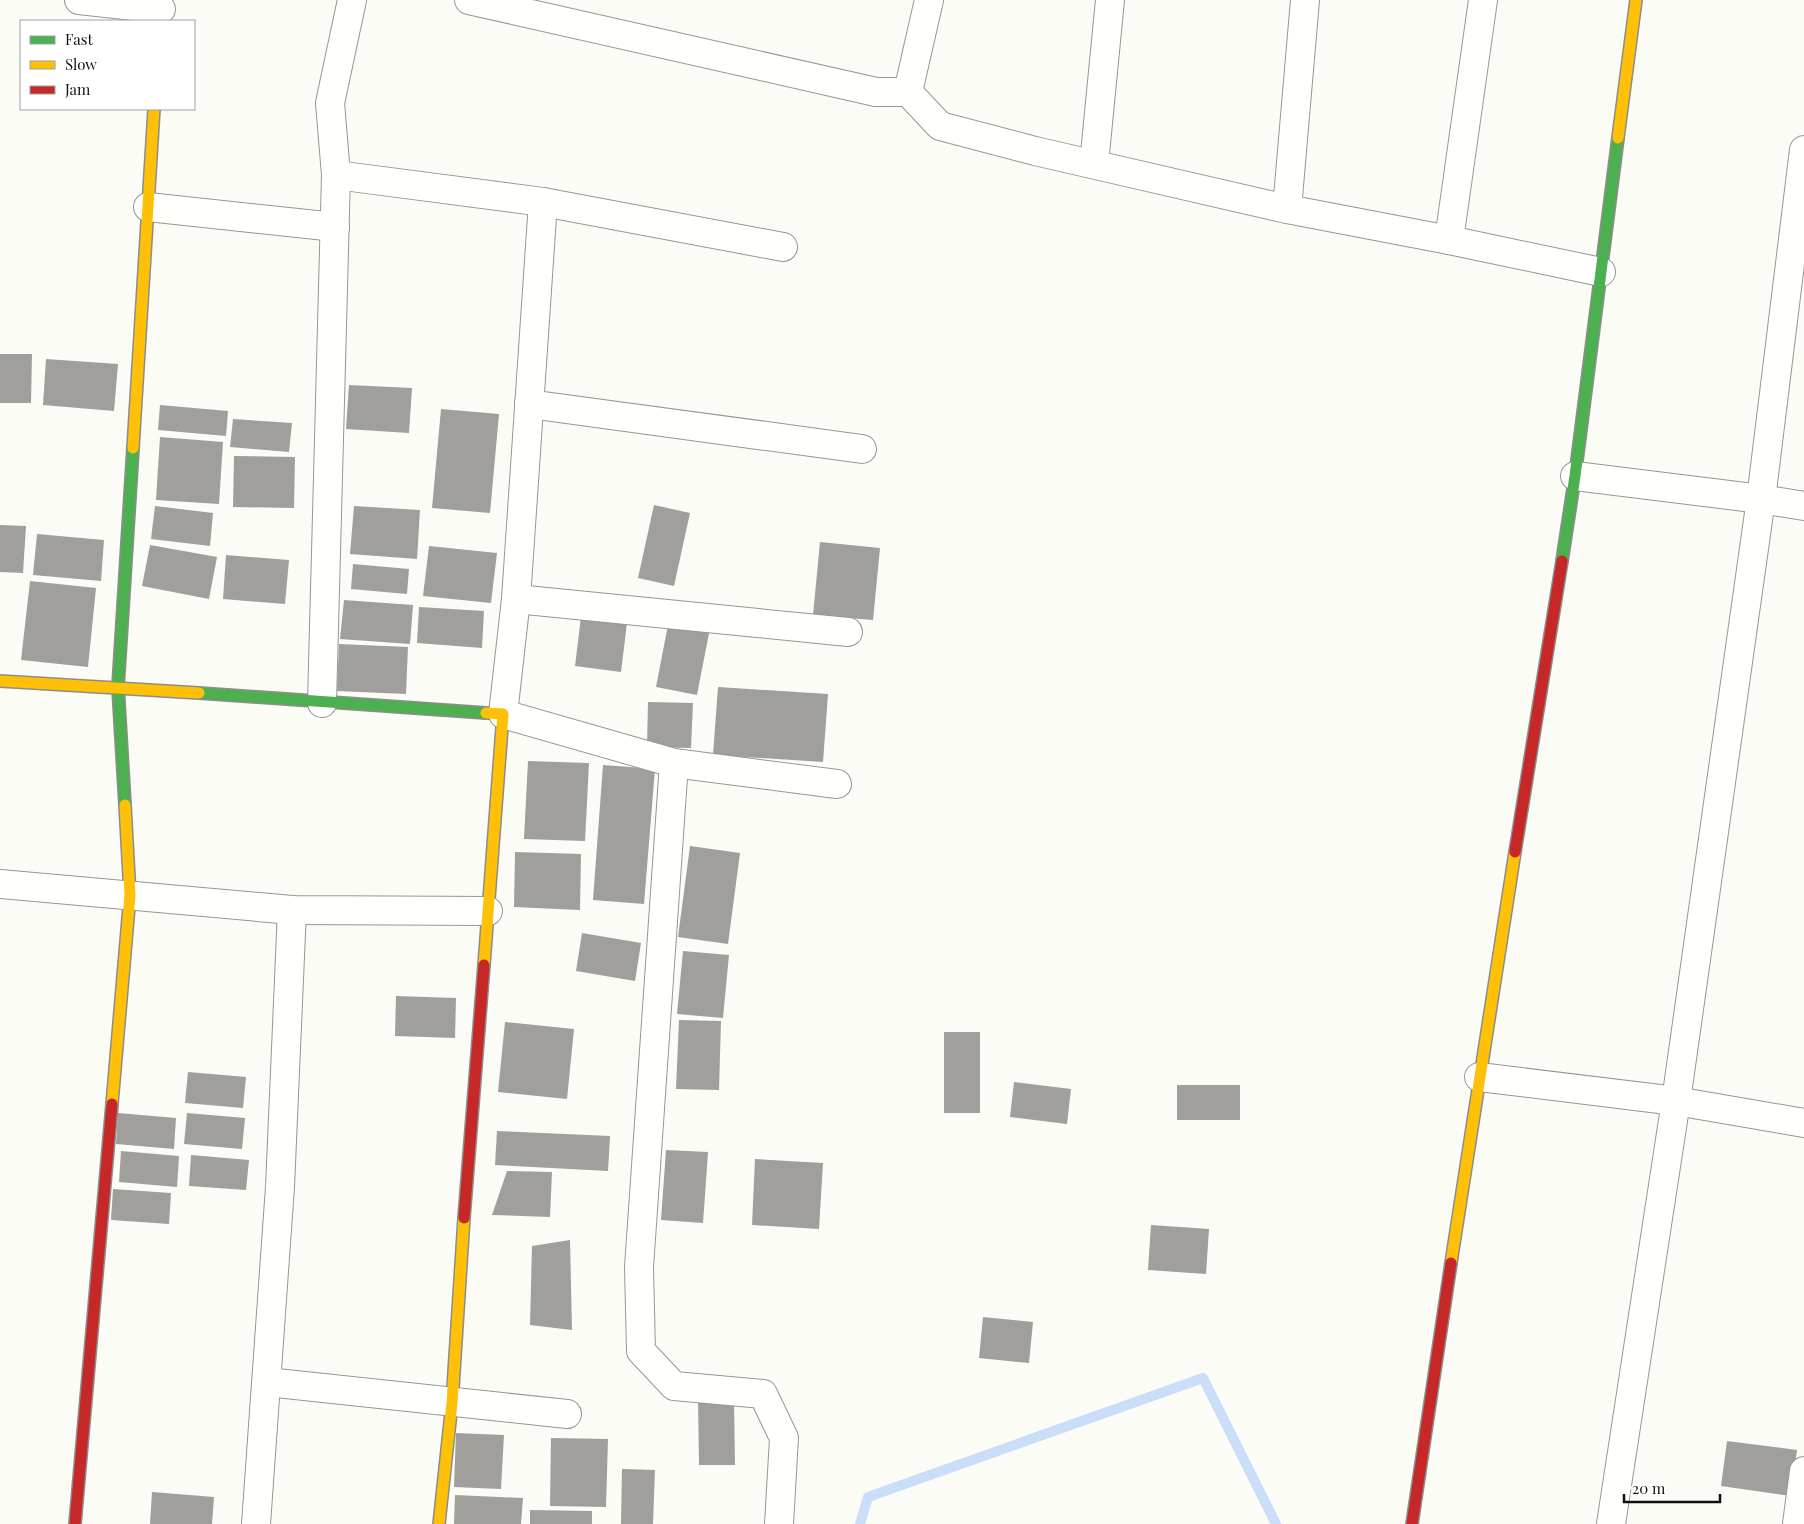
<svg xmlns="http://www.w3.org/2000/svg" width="1804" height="1524" viewBox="0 0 1804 1524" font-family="'Playfair Display',serif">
  <rect width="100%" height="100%" fill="#fcfcf6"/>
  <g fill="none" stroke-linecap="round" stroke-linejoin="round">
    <polyline stroke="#caddf9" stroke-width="10" points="860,1524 868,1497 1203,1378 1276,1524"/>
  </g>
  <g fill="#a09f9b">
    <polygon points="0,354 32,354 31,403 0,403"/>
    <polygon points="46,359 118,364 114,411 43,405"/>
    <polygon points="349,385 412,388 409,433 346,429"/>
    <polygon points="160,405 228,411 226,436 158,430"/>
    <polygon points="441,409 499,414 490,513 432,508"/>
    <polygon points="233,419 292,423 289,452 230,447"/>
    <polygon points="160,437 223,442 219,504 156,500"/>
    <polygon points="234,456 295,457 294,508 233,507"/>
    <polygon points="654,505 690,513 674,586 638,578"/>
    <polygon points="155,506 213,513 210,546 151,539"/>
    <polygon points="354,506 420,510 417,559 350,554"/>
    <polygon points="0,525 26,526 23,573 0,572"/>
    <polygon points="37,534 104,540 101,581 33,575"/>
    <polygon points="820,542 880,548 873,620 813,615"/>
    <polygon points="150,545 217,557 209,599 142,586"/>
    <polygon points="429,546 497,553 491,603 423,596"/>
    <polygon points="226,555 289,560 285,604 223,599"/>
    <polygon points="353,564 409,569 407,594 351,589"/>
    <polygon points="30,581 96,588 88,667 21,660"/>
    <polygon points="344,600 413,605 410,644 340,639"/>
    <polygon points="419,607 484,611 482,648 417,643"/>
    <polygon points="581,617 627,623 621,672 575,666"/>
    <polygon points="668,625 709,633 697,695 656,687"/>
    <polygon points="339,644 408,647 406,694 337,691"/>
    <polygon points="718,687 828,694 823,762 713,755"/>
    <polygon points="648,702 693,703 691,748 647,747"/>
    <polygon points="528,761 589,763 585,841 524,839"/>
    <polygon points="603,765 655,769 644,904 593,900"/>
    <polygon points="690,846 740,853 728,944 678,937"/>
    <polygon points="515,852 581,854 580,910 514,907"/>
    <polygon points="582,933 641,943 635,981 576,971"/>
    <polygon points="683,951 729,955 723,1018 677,1014"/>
    <polygon points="396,996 456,998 455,1038 395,1036"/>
    <polygon points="679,1020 721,1021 719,1090 676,1089"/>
    <polygon points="505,1022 574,1029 567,1099 498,1092"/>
    <rect x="944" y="1032" width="36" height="81"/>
    <polygon points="188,1072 246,1077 243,1108 185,1103"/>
    <polygon points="1014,1082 1071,1089 1067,1124 1010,1117"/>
    <rect x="1177" y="1085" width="63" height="35"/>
    <polygon points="118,1113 176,1118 174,1149 116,1144"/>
    <polygon points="187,1113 245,1118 242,1149 184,1144"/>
    <polygon points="497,1131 610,1136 608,1171 495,1165"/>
    <polygon points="666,1150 708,1152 703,1223 661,1220"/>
    <polygon points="121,1151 179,1156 177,1187 119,1182"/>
    <polygon points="191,1155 249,1160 246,1190 189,1186"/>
    <polygon points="755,1159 823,1163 819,1229 752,1225"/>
    <polygon points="507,1171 552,1172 550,1217 492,1215"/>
    <polygon points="113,1189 171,1193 169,1224 111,1220"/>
    <polygon points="1151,1225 1209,1229 1206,1274 1148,1270"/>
    <polygon points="570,1240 572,1330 530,1325 532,1246"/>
    <polygon points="983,1317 1033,1322 1029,1363 979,1358"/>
    <polygon points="734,1399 735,1465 699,1465 698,1401"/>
    <polygon points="456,1433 504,1435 501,1489 454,1487"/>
    <polygon points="551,1438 608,1439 606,1507 550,1506"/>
    <polygon points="1727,1441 1797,1450 1791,1496 1721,1486"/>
    <polygon points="622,1469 655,1470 653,1524 621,1524"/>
    <polygon points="152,1492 214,1497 212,1524 150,1524"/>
    <polygon points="455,1495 523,1498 521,1524 454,1524"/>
    <polygon points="530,1510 592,1511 592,1524 530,1524"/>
  </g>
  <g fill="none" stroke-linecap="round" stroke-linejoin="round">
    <g stroke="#969694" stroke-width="30">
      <g id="street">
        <polyline points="79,0 161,9"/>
        <polyline points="469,0 876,92 908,92 940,126 1035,151 1287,209"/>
        <polyline points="1305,0 1287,209 1449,240 1483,0"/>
        <polyline points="908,92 929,0"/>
        <polyline points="1094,164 1110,0"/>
        <polyline points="336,175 543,202 783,247"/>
        <polyline points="543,202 516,599 503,714 674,763 837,784"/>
        <polyline points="148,207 335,227"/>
        <polyline points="1449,240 1601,272"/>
        <polyline points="529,404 862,449"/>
        <polyline points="1575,476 1761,499 1804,150"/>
        <polyline points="516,599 848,632"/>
        <polyline points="322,703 336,175 330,103 352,0"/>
        <polyline points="674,763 639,1267 641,1351 674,1386 763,1394 784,1438 779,1524"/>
        <polyline points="0,884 292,910 488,911"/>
        <polyline points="1479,1077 1676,1101 1804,1123"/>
        <polyline points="267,1382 567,1414"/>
        <polyline points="256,1524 280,1187 292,910"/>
        <polyline points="1611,1524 1676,1101 1761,499 1804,506"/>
        <polyline points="1797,1524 1804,1471"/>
      </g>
    </g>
    <g stroke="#8d8d8a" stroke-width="14">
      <g id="fast">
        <polyline points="1562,561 1575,476 1618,138"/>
        <polyline points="199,693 486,713"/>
        <polyline points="125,805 118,687 133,448"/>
      </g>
    </g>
    <g stroke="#8d8d8a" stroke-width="14">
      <g id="slow">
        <polyline points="1618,138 1636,0"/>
        <polyline points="133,448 154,109"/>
        <polyline points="0,681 199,693"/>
        <polyline points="484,965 503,714 486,713"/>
        <polyline points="112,1104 130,895 125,805"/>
        <polyline points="1451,1263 1515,852"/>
        <polyline points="439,1524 452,1403 464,1218"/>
      </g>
    </g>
    <g stroke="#8d8d8a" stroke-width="14">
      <g id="jam">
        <polyline points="1515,852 1562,561"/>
        <polyline points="464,1218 484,965"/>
        <polyline points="75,1524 112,1104"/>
        <polyline points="1412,1524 1451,1263"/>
      </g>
    </g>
    <use href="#street" stroke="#fffffe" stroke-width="28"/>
    <use href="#fast" stroke="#4caf50" stroke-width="11"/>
    <use href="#slow" stroke="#ffc107" stroke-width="11"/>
    <use href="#jam" stroke="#c62828" stroke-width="11"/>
  </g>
  <rect x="20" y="20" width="175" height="90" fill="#ffffff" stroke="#9f9f9f"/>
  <rect x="30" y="36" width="25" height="8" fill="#4caf50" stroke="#9f9f9f"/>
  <text x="65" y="45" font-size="15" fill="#101010">Fast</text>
  <rect x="30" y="61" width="25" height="8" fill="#ffc107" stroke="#9f9f9f"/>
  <text x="65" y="70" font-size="15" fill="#101010">Slow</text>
  <rect x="30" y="86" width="25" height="8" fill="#c62828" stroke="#9f9f9f"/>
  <text x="65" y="95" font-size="15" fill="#101010">Jam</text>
  <path d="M1624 1494v8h96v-8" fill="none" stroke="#101010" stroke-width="2.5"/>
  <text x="1632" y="1494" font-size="15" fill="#101010" stroke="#ffffff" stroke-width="4" paint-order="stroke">20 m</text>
</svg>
